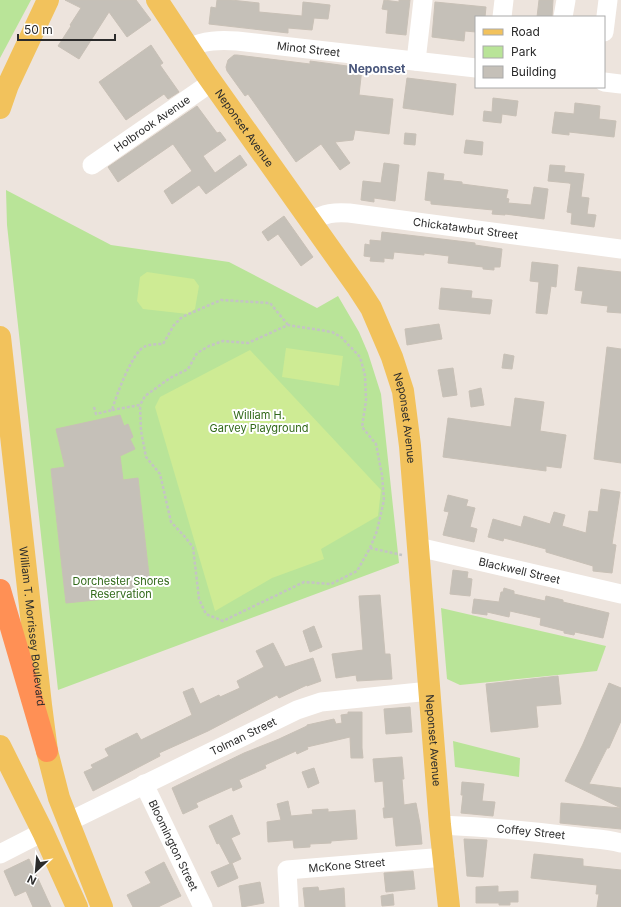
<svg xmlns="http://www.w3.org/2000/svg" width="621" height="907" viewBox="0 0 621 907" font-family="Inter,sans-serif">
  <rect width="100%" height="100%" fill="#ede4dd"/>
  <g fill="#b9e498">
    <polygon points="0,0 31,0 0,58"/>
    <polygon points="6,190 111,245 229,262 317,308 338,296 359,332 368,353 381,394 399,563 58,690 7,225"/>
    <polygon points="441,608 606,646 597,671 460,685 447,679"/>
    <polygon points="453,741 520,758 519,777 455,767"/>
  </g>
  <g fill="#ceeb94">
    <polygon points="147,272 194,279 199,286 195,309 188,314 143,309 137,301 140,277"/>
    <polygon points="286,348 343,356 339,386 282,377"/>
    <polygon points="250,350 381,490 378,516 321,549 324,559 272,578 215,611 155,407 160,397"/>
  </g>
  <g fill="#c5c0b8" stroke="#c8c0b6">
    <polygon points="65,0 136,0 151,20 127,37 109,12 79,59 58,46 71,26 70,25 81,8"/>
    <polygon points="217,0 231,0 259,3 259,12 302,16 303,2 330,5 328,19 314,18 312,30 288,28 288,33 209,24 211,7 216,8"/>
    <polygon points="384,0 399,2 399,0 410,0 406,35 386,33 388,10 382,9"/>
    <polygon points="539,0 553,0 552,17 537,17"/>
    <polygon points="435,2 486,7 485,17 476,17 476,32 465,31 464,41 432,37"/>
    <polygon points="151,45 163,63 160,65 179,92 168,99 164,94 126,120 99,82"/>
    <polygon points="234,55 237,55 310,64 310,61 362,68 359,95 393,99 389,134 355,130 353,140 335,142 350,163 340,170 321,144 296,162 248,94 245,96 227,71 226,67 228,60"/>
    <polygon points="407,78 456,84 453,115 403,108"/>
    <polygon points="493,98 518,101 516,116 502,114 501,123 483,121 484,111 492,112"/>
    <polygon points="575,103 600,106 599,119 616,121 614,137 569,132 569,135 552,133 555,112 574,114"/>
    <polygon points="197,106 217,133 220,132 226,140 203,156 215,173 240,155 247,165 206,194 199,185 172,204 164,191 192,171 173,144 118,182 108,167"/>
    <polygon points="405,133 416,134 415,145 404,144"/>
    <polygon points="466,140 483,142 482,155 464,153"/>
    <polygon points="384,163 399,165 395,201 374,198 374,202 361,200 363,181 381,183"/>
    <polygon points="550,165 565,166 564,172 584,174 581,197 589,198 587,214 596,215 594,227 571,224 572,213 567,212 571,184 569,183 548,181"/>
    <polygon points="428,172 444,174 443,180 462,182 462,184 508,190 506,198 509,199 508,203 531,205 534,187 548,189 544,219 505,214 505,215 492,214 493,210 431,204 431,201 425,200"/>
    <polygon points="284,216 313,257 301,266 278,234 268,241 262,232"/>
    <polygon points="382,232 450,240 475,243 475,245 502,249 500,267 494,267 494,270 483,269 483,267 448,263 449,256 424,253 424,255 394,252 393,259 384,258 384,262 370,261 371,257 364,256 365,244 370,245 370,240 381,241"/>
    <polygon points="532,262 558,265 556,287 551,286 547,314 536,313 539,282 530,281"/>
    <polygon points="578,267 621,272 621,313 607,312 608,306 581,303 583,291 575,290"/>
    <polygon points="441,288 472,291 471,298 492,300 490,314 439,309"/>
    <polygon points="439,324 442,339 407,345 405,329"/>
    <polygon points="607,347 621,349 621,463 594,459"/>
    <polygon points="504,354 514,356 512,369 502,368"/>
    <polygon points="453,368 457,395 443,397 438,370"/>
    <polygon points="481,388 484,405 471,407 469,391"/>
    <polygon points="515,398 544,402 540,431 566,435 561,468 546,466 546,471 443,457 448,418 511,427"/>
    <polygon points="120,415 124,426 128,424 133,437 130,439 135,449 120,456 123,480 138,478 150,584 134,585 135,596 66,603 51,469 65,467 56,429"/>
    <polygon points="601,489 620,492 612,544 616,545 612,573 593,571 593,566 546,552 546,549 504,538 503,541 488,537 493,519 521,527 524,516 550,524 554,512 565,515 562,526 586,533 589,511 598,512"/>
    <polygon points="448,495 468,500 466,506 475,508 470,527 477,529 474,542 443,535 449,512 444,511"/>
    <polygon points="453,570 468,572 467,578 472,579 470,596 450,594"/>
    <polygon points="504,588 514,591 514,594 545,601 546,596 563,600 563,602 609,613 603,638 575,632 574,635 564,633 564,631 540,625 541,618 510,611 509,617 487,612 487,615 472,613 474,599 499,602 501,592 503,592"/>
    <polygon points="380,595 385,654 390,654 392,679 357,681 356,675 336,678 332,654 363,650 359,596"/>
    <polygon points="314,626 322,647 310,652 303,631"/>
    <polygon points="273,643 285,667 313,658 321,681 307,686 307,685 279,698 277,695 208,731 159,753 160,756 93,791 84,772 93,768 91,765 109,756 105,749 137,733 141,740 192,715 183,692 193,688 200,704 219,695 220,697 240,688 237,681 264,667 256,651"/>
    <polygon points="558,676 561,704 536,706 538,727 491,732 486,684"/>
    <polygon points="609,683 621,688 621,721 609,748 607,748 589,784 621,788 621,829 560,823 561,803 621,808 565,781 583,744"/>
    <polygon points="410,707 412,732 386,734 384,709"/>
    <polygon points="348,712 362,712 362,748 363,758 351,758 350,737 307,747 308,749 297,754 296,751 265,765 266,768 239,780 242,787 233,791 232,787 196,803 198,807 183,814 172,788 244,753 279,739 307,726 307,725 334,719 336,724 342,723 341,715 348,714"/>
    <polygon points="402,757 404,779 402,779 404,805 416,803 420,824 422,844 396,846 393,817 384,818 383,808 385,808 383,781 375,782 373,759"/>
    <polygon points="314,768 319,783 308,788 302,772"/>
    <polygon points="462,782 484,784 482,801 495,802 493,816 461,813 463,795 461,795"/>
    <polygon points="288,801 291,816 313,814 312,810 328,809 328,812 355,810 357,839 331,841 331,843 310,844 310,847 294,848 293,840 268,842 267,822 281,820 277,804"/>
    <polygon points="232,815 240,834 231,838 241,859 230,864 219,843 217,844 209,826"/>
    <polygon points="464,839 487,840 483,877 467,876"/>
    <polygon points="534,854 583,859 583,866 621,870 621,907 597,907 599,894 596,894 597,885 531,878"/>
    <polygon points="29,859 51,907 33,907 26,891 15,896 4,871"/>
    <polygon points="164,862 181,896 158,907 133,907 127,895 151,883 145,872"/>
    <polygon points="232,863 238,878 218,887 211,872"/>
    <polygon points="413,871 415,889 386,892 384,873"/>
    <polygon points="260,882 264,903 242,907 239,886"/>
    <polygon points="498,886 498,892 518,891 518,902 510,902 510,905 499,905 499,903 476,903 476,887"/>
    <polygon points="318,887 319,891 344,888 345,907 305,907 303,888"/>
    <polygon points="393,894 394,905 382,906 381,896"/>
  </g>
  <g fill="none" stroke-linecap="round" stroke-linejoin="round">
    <g stroke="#c4c4c4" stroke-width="2.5" stroke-dasharray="3 2" stroke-linecap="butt">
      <path d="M94,407L96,414L112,410C116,396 132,353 144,347C149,344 158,344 163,344L174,325L182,317L221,300L270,303L288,325"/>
      <polyline points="112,410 140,405 145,396 170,378 188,369 197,353 209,346 223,341 248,343 288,325 332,332 341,337 360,357 365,375 366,401 362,427 376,444 382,475 384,500 377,531 370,548 357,571 331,584 304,582 223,621 206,614 199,599 193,547 185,537 171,522 160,474 146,457 141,431 140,405"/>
      <polyline points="370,548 402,555"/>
    </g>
    <g stroke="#fff" stroke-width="19">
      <polyline points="502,17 504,0"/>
      <polyline points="563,17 566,0"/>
      <polyline points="604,32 608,0"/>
      <path id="s1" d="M189,48C204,40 220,40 237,41L476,68"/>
      <polyline points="416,61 423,0"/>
      <polyline points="604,82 621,84"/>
      <path id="s2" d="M92,165L212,82"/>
      <path id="s3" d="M312,221C324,213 335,212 349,213L621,249"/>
      <path id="s4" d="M418,547L621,594"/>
      <path id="s5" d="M144,784L203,907"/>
      <path id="s6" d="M68,822L297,710L321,702L430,691"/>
      <path id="s7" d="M440,825C487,827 533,831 578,837C593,839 607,839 621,843"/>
      <polyline points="0,854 43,832"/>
      <path id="s8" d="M289,907L287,870L445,857"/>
    </g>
    <g stroke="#f2c25c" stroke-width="22">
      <path id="s9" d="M157,0L206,74L358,288L371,308L392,357L403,391L410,446L440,825L449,907"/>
      <polyline points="0,108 8,85 48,0"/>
      <path id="s10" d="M0,337L41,705L47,751L59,798L102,907"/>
      <polyline points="0,746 43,832 77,907"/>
    </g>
    <polyline stroke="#ff9055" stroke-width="22" points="0,590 47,751"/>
  </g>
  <g text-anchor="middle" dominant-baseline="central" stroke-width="4" stroke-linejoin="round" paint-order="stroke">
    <g font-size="11" fill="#2b2b2b" stroke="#fff">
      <text stroke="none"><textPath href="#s1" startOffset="121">Minot Street</textPath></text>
      <text stroke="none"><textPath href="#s2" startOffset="73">Holbrook Avenue</textPath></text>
      <text stroke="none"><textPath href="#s9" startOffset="155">Neponset Avenue</textPath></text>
      <text stroke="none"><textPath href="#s3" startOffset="156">Chickatawbut Street</textPath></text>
      <text stroke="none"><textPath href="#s9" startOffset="491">Neponset Avenue</textPath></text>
      <text stroke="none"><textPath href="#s4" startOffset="104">Blackwell Street</textPath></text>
      <text stroke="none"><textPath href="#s10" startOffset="291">William T. Morrissey Boulevard</textPath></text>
      <text stroke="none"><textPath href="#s6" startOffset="195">Tolman Street</textPath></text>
      <text stroke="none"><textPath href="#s9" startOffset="815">Neponset Avenue</textPath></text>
      <text stroke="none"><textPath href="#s7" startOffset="91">Coffey Street</textPath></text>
      <text stroke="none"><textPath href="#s5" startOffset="68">Bloomington Street</textPath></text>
      <text stroke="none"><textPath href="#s8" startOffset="97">McKone Street</textPath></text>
    </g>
    <g font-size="11" fill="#316919" stroke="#fff">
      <text x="259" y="415">William H.<tspan x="259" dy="13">Garvey Playground</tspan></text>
      <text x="121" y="581">Dorchester Shores<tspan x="121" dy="13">Reservation</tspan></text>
    </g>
    <g font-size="12" font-weight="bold" fill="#4a577c" stroke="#fff">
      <text x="377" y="68">Neponset</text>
    </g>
  </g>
  <rect x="475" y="16" width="130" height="72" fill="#ffffff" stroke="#aaaaaa"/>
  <rect x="483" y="29" width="20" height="6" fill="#f2c25c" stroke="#aaaaaa"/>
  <text x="511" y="36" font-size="12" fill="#2b2b2b">Road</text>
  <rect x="483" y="46" width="20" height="12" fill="#b9e498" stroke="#aaaaaa"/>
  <text x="511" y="56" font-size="12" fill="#2b2b2b">Park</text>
  <rect x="483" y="66" width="20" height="12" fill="#c5c0b8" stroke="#aaaaaa"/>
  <text x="511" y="76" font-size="12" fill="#2b2b2b">Building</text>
  <g transform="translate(36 871) rotate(206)" stroke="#ffffff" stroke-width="3" paint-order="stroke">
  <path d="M0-3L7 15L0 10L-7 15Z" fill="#2b2b2b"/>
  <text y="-6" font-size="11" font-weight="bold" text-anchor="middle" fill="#2b2b2b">N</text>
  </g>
  <path d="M18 34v6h97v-6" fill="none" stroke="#2b2b2b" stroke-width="2"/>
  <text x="24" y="34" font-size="12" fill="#2b2b2b" stroke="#ffffff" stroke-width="3" paint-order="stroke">50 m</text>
</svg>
